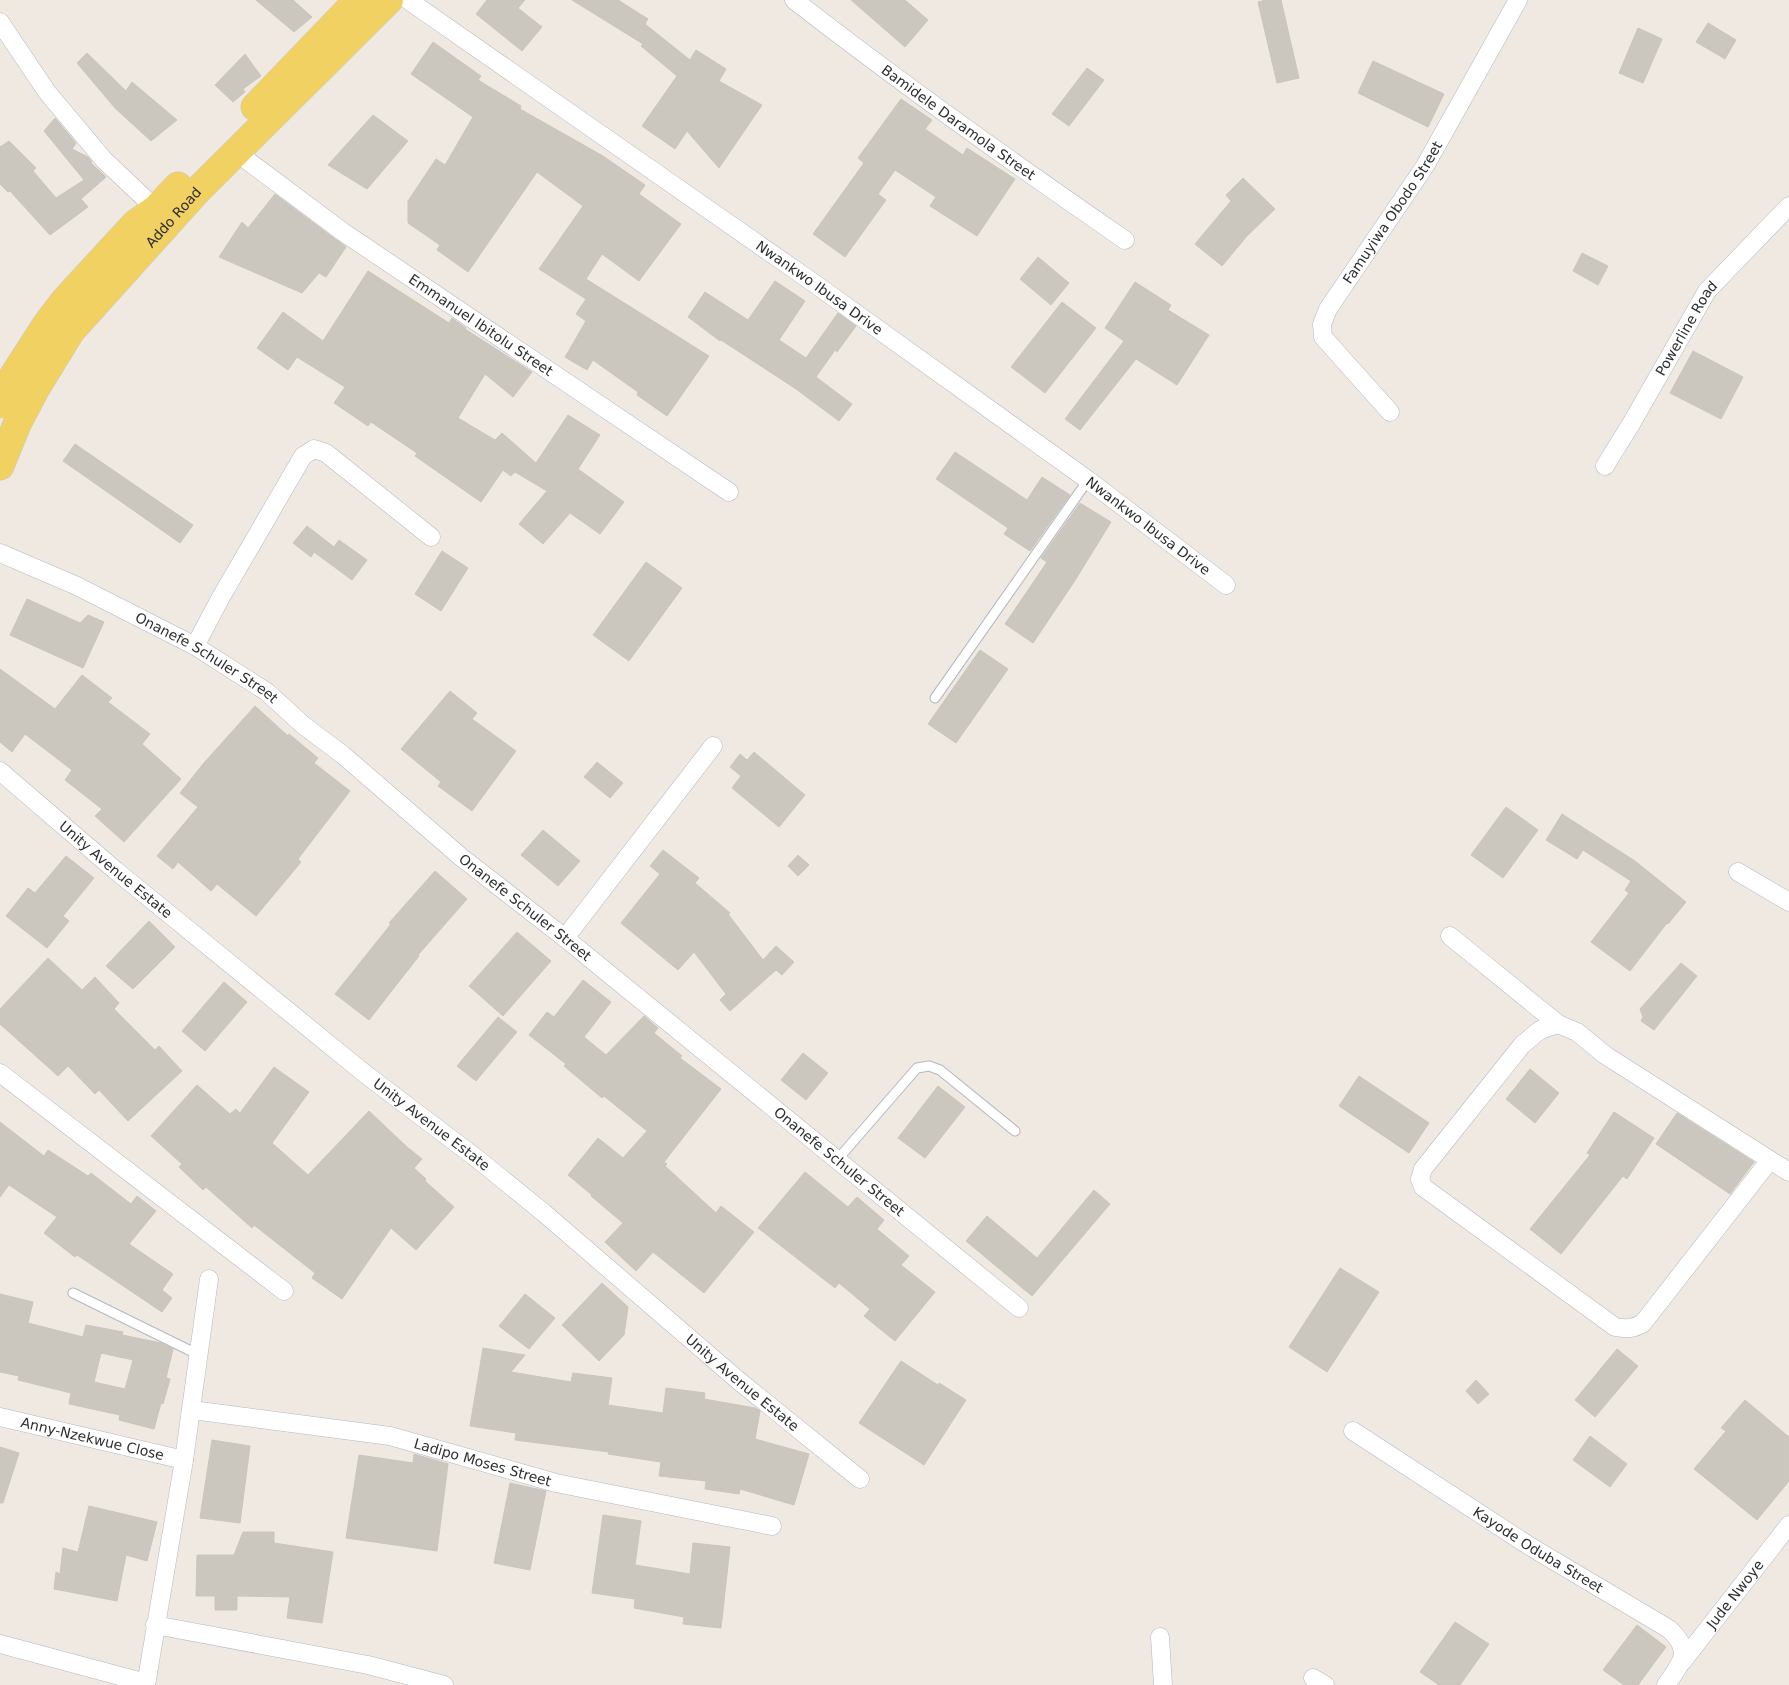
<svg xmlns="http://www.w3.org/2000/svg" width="1789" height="1685" viewBox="0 0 1789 1685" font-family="'DejaVu Sans',sans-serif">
  <rect width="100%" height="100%" fill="#efe9e1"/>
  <g fill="#cbc7bf" stroke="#cbc5ba" fill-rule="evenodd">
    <polygon points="256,0 293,0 312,17 294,32"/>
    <polygon points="487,0 525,0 518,8 542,27 522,51 476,14"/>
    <polygon points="572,0 618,0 648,19 645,24 690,60 696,50 726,69 719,81 762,105 719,168 687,131 675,149 642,126 677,76 641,46 643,44"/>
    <polygon points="851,0 905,0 928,20 905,47"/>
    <polygon points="1266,0 1281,0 1299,78 1277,83 1258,2"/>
    <polygon points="1708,23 1736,40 1725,59 1696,42"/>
    <polygon points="1638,28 1662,39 1643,83 1619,73"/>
    <polygon points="433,42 481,76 478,80 521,106 520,109 603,156 645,185 639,194 681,224 639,281 602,254 586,279 709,356 667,416 637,395 638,392 593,360 587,370 565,357 586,321 576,314 586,299 539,269 583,206 537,172 468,272 437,250 440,245 408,223 408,201 436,159 445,165 473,117 411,74"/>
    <polygon points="87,53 126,91 132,82 177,120 151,141 115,108 77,63"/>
    <polygon points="245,54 261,76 243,89 245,92 233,102 215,85"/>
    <polygon points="1373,61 1444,94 1428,127 1358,93"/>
    <polygon points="1087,68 1104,80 1069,126 1052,114"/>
    <polygon points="901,99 932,120 925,129 963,155 967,148 1015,179 977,236 930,206 936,197 895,170 878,194 886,200 845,257 813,234 864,163 858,158"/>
    <polygon points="373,115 408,141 367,189 328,165"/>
    <polygon points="55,118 76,143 72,149 88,157 92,162 91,163 106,177 81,199 88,207 50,235 10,191 8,192 0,184 0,147 9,141 36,168 33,171 56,198 84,180 44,131"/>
    <polygon points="1243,178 1275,209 1247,236 1222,266 1195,244 1231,201 1226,195"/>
    <polygon points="275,194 346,247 326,277 319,273 302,293 219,257 242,222 248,228"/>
    <polygon points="1582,253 1608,266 1598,285 1573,271"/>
    <polygon points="1038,257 1069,283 1051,305 1020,279"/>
    <polygon points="368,271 449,323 452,318 466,328 465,329 532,372 513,397 485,374 458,418 495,440 502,433 536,463 568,415 600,435 578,469 624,502 600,534 570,513 543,544 519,524 547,491 515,472 511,476 503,470 481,502 415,456 417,453 371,422 368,426 334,403 345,387 297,357 288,370 257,348 283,312 323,341"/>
    <polygon points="775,281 805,301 779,340 806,358 838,313 856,326 837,352 835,350 816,377 852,404 839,421 796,389 721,340 720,341 688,317 705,292 748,320"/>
    <polygon points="1135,282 1171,305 1168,310 1209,335 1177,385 1136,359 1080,430 1065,419 1124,341 1105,328"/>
    <polygon points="1062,302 1096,328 1045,393 1011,367"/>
    <polygon points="1693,351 1743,377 1721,419 1670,393"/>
    <polygon points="75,444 193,525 180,543 63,461"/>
    <polygon points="955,452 1027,500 1042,477 1070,495 1030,551 1004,534 1008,528 936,479"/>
    <polygon points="1080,503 1111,522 1074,582 1033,643 1005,624 1047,562 1041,558"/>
    <polygon points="307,526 334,547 339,540 367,560 352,580 314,552 311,557 293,543"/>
    <polygon points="442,551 468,568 441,611 415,594"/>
    <polygon points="646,562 682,588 629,661 593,635"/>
    <polygon points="27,599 80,623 88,615 104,622 83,668 10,635"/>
    <polygon points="980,650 1008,669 956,743 928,724"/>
    <polygon points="0,669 55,709 82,675 112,698 108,702 150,734 142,744 181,779 124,842 95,816 102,809 65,780 72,770 25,734 12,752 0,742"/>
    <polygon points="450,691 477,713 472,719 516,751 472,811 438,786 441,782 401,749"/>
    <polygon points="255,706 288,736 289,734 318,758 314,763 350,791 298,859 301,862 256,916 217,884 211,891 178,862 173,869 157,856 198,807 180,793 203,764"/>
    <polygon points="754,752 805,795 779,827 732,788 741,776 730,767 740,754 747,760"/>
    <polygon points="597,762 623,783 610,798 584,777"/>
    <polygon points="1506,807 1538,830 1503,878 1471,855"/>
    <polygon points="1562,814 1635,861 1686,902 1668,924 1667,923 1630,971 1591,942 1629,893 1625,890 1631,881 1583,850 1577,859 1546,840"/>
    <polygon points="543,830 580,861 558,886 521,855"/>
    <polygon points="663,850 699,878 695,883 730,913 728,914 763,960 776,946 794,962 782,975 776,970 730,1011 720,1000 726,994 694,952 678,970 621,923 660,874 650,866"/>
    <polygon points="798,855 809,865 798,876 788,866"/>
    <polygon points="66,856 94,878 63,916 69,921 47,948 6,916 28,888 35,893"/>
    <polygon points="435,871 467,899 418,955 419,956 369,1020 335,994 391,924 389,923"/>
    <polygon points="149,921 175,947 133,989 106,966"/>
    <polygon points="517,932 551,961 503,1016 469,986"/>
    <polygon points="48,958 82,990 95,977 119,1003 114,1009 155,1050 159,1046 182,1071 128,1121 99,1090 95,1094 68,1066 58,1076 0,1024 0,1009"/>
    <polygon points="1681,963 1697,976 1654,1030 1641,1021 1643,1017 1640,1009"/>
    <polygon points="583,980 611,1002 584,1037 606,1055 644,1016 658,1028 654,1033 682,1056 680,1058 721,1089 664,1162 667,1164 665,1166 716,1213 721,1206 754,1232 704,1293 653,1252 636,1271 605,1242 623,1223 591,1196 592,1195 568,1175 598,1138 623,1158 647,1131 604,1096 602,1098 564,1066 566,1064 529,1035 547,1012 554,1017"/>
    <polygon points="224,982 247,1002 205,1051 182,1031"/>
    <polygon points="498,1017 517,1032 476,1081 457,1066"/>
    <polygon points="803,1053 828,1073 806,1100 781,1080"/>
    <polygon points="274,1067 309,1092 272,1143 308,1175 369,1111 407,1147 422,1159 414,1168 426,1179 425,1181 454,1207 416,1250 391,1228 342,1299 312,1278 315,1273 254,1225 252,1228 206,1187 203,1190 179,1167 182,1164 151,1136 197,1085 230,1114 236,1109 240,1113"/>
    <polygon points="1530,1069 1559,1093 1535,1123 1506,1099"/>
    <polygon points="1359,1076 1429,1123 1409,1153 1339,1106"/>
    <polygon points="938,1086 965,1107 925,1158 898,1138"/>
    <polygon points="1614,1112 1654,1138 1627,1179 1623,1176 1561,1254 1530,1229 1590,1155 1587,1153"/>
    <polygon points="1677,1113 1754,1162 1730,1194 1656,1144"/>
    <polygon points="0,1122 44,1156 48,1150 88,1176 91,1173 131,1204 137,1196 156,1211 129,1244 173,1274 162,1290 172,1298 162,1312 77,1255 75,1257 44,1233 57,1217 9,1185 0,1197"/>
    <polygon points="805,1172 848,1207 857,1197 884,1220 877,1229 909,1256 901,1265 935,1292 895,1341 864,1316 870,1309 839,1283 835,1288 758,1228"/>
    <polygon points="1094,1190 1110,1204 1032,1296 966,1241 987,1216 1037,1258"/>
    <polygon points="1340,1268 1379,1292 1327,1372 1289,1347"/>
    <polygon points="602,1283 628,1307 624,1335 599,1361 562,1325"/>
    <path d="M0,1294L33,1302L28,1323L83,1337L86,1325L123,1332L122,1335L161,1343L173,1349L166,1378L170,1379L163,1404L161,1403L154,1429L119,1420L120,1415L69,1404L71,1393L18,1380L19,1376L0,1372ZM101,1353L133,1360L125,1389L94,1382Z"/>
    <polygon points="525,1294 555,1318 529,1349 499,1326"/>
    <polygon points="483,1348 525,1355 511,1372 571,1382 573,1373 612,1378 608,1405 663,1413 666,1388 705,1393 704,1399 755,1408 760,1411 755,1439 809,1454 794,1505 740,1489 739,1494 705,1489 706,1481 659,1476 661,1462 608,1454 609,1452 515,1440 516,1433 470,1426"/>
    <polygon points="1617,1349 1638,1366 1595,1417 1575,1400"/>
    <polygon points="901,1361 938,1385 939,1383 966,1400 924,1465 859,1423"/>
    <polygon points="1476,1380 1489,1394 1478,1404 1466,1391"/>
    <polygon points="1745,1400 1789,1437 1789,1481 1757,1520 1694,1469 1726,1431 1721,1428"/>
    <polygon points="1590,1436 1627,1464 1610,1487 1573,1460"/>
    <polygon points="212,1440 250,1446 240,1523 200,1518"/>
    <polygon points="0,1447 19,1453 3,1503 0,1503"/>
    <polygon points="414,1454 448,1464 437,1551 346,1538 359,1455 413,1463"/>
    <polygon points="510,1483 546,1491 530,1570 494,1563"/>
    <polygon points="89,1506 157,1522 147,1561 126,1555 117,1601 54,1589 56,1572 60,1574 63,1548 78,1552"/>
    <polygon points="603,1515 641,1521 635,1565 690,1574 693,1543 730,1547 721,1628 683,1624 684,1617 634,1608 635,1599 592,1593"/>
    <polygon points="243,1532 274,1532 274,1543 333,1552 322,1623 287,1618 290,1597 237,1596 237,1610 215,1610 215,1596 196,1596 197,1555 234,1555"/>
    <polygon points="1455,1622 1489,1644 1460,1685 1439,1685 1420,1672"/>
    <polygon points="1637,1625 1666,1647 1638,1685 1624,1685 1603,1670"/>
  </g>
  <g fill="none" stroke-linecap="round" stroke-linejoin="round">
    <g stroke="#b4b7c1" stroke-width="11">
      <g id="lane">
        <polyline points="935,698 1088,480"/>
        <polyline points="837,1160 917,1068 929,1066 940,1070 1015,1131"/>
        <polyline points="73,1293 199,1355"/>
      </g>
    </g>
    <g stroke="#b4b7c1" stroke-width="19">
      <g id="street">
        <path id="s1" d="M408,0L808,279L1088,480L1226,585"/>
        <path id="s2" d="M794,0C902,84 1013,163 1125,240"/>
        <polyline points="0,22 47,92 104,160 156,209"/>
        <path id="s3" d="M236,152L343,232L729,492"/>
        <path id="s4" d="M1390,412L1323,337L1322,324L1328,309L1425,166L1518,0"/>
        <path id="s5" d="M1605,466L1631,424L1707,291L1789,206"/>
        <path id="s6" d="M0,553L77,586L195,646L267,692L303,725L343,755L461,857L565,938L1019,1308"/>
        <polyline points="195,646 221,597 303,456 314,449 326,453 431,537"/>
        <path id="s7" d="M0,771L115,870L364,1073L480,1161L544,1213L739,1381L860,1479"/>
        <polyline points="1738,872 1789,902"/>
        <polyline points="1450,936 1558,1024"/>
        <polyline points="565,938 713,746"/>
        <polyline points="0,1073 284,1291"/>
        <path d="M1770,1160L1643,1323C1634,1329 1626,1329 1615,1327L1423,1187L1420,1179L1423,1169L1522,1045L1540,1030L1558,1024L1577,1032L1605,1055L1770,1160L1789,1172"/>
        <path id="s8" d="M192,1410L390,1436L556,1483L772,1526"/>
        <path id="s9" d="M0,1417L184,1460"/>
        <path id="s10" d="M1353,1431L1531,1547L1669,1629C1693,1651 1682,1662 1666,1685"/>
        <polyline points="155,1625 368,1665 444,1685"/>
        <polyline points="1160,1637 1163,1685"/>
        <polyline points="0,1644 146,1683"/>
        <path id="s11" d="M1682,1662L1789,1525"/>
        <polyline points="1313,1678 1325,1685"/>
        <polyline points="146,1685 184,1460 209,1279"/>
      </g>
    </g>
    <g stroke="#c9c9c9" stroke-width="29">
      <g id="primary">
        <polyline points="255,107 358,0"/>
        <polyline points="0,404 10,381 46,325 65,300 135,224 156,209 178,186"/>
        <path id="s12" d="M0,466L17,424L36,388L71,331L197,191L389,0"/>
      </g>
    </g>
    <use href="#lane" stroke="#fff" stroke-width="9"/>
    <use href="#street" stroke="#fff" stroke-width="18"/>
    <use href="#primary" stroke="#f2d163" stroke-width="28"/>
  </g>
  <g text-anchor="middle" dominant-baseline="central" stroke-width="4" stroke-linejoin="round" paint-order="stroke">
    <g font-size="14" fill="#2e2e2e" stroke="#fff">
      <text stroke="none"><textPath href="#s2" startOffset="205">Bamidele Daramola Street</textPath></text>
      <text stroke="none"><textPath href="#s4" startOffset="246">Famuyiwa Obodo Street</textPath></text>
      <text stroke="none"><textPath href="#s12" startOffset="306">Addo Road</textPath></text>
      <text stroke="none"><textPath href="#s1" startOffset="502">Nwankwo Ibusa Drive</textPath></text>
      <text stroke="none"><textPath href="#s3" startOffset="300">Emmanuel Ibitolu Street</textPath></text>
      <text stroke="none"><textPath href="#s5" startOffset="160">Powerline Road</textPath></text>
      <text stroke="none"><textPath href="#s1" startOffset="908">Nwankwo Ibusa Drive</textPath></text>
      <text stroke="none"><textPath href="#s6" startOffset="232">Onanefe Schuler Street</textPath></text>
      <text stroke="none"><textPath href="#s7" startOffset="152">Unity Avenue Estate</textPath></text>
      <text stroke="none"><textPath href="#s6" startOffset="638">Onanefe Schuler Street</textPath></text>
      <text stroke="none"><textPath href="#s7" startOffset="558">Unity Avenue Estate</textPath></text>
      <text stroke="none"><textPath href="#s6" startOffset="1042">Onanefe Schuler Street</textPath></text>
      <text stroke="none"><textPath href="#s7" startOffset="962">Unity Avenue Estate</textPath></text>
      <text stroke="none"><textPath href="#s9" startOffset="95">Anny-Nzekwue Close</textPath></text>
      <text stroke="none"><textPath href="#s8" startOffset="296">Ladipo Moses Street</textPath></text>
      <text stroke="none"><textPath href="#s10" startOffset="220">Kayode Oduba Street</textPath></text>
      <text stroke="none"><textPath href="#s11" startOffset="86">Jude Nwoye</textPath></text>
    </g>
  </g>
</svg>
